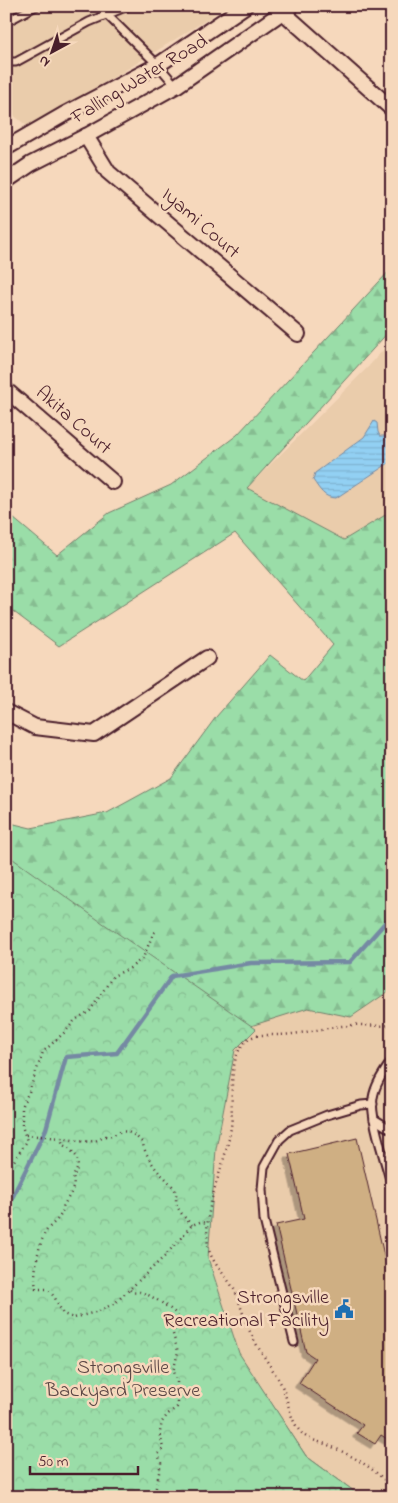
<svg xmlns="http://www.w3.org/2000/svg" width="398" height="1503" viewBox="0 0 398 1503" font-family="'Indie Flower',sans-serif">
  <defs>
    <pattern id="forest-firs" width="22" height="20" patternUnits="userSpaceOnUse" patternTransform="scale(1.25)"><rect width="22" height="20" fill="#9adda8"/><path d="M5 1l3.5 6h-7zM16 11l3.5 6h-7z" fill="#86bd91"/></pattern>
    <pattern id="park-crowns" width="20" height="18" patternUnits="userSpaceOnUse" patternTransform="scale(1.25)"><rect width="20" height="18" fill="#9adda8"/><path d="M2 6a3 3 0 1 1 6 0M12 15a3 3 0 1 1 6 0" fill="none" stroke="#86bd91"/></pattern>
    <pattern id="water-rules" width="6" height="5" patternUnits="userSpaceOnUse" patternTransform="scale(1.25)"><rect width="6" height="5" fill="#92d0f3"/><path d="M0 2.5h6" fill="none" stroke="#7fb2d0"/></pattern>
    <filter id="shadow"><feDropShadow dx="-4.5" dy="4.5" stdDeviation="0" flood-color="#0004"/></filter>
  </defs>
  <rect width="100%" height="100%" fill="#f6d8bc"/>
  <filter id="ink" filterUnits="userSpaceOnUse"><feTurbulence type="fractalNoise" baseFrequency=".02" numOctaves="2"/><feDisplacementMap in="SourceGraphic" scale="10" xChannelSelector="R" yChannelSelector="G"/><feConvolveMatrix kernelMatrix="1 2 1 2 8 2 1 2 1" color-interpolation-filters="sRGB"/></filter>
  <g filter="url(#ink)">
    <g fill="#eaccab">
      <polygon points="6,6 225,6 203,22 121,73 27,126 6,109"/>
      <polygon points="392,340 392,511 344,540 247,488 369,366"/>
      <polygon points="392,989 392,1497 362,1497 306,1456 239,1353 208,1257 216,1149 235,1050 255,1029 247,1022 308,1008 351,1017"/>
    </g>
    <polygon fill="url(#forest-firs)" stroke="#727e6a" points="392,268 392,328 247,488 344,540 392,511 392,989 351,1017 308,1008 206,1040 203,1299 306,1456 362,1497 6,1497 6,822 31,828 107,813 171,778 216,717 270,655 303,681 333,645 235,533 59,646 6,606 6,512 57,555 109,513 171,485 237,435"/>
    <polygon fill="url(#park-crowns)" stroke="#727e6a" points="6,854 97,919 256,1029 235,1050 216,1149 208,1258 239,1353 306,1456 362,1497 6,1497"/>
    <path fill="url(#water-rules)" stroke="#7589a3" d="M374,421L377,423L378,432L380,436H385L392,442V461L336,498C324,498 320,490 313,480L315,473L364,437Z"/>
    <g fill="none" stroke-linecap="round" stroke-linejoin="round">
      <polyline stroke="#7589a3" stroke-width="4.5" points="6,1210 46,1129 66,1057 117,1053 172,976 251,963 350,962 392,915"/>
    </g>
    <polygon fill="#cfaf83" stroke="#4a1f2b" filter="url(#shadow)" points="357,1138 392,1290 392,1442 381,1435 375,1444 357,1433 363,1425 299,1383 315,1358 306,1352 276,1225 304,1219 289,1154"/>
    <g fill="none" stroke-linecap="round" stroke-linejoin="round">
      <g stroke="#4a1f2b" stroke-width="11">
        <g id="lane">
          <polyline points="98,6 158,65 176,86"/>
          <polyline points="6,22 36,6"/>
          <polyline points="6,62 16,62 89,22 128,6"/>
          <path d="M392,1060C384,1072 375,1084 373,1098C369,1116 387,1166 392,1187"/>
          <polyline points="374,1119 392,1130"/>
          <polyline points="294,1342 264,1220 262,1189 264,1167 279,1140 290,1130 327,1115 361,1105 373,1104"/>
        </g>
      </g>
      <g stroke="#4a1f2b" stroke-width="18">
        <g id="street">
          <polyline points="284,13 392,109"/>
          <polyline points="86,136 108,172 298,334"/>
          <polyline points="6,148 63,115 158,65 245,6"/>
          <polyline points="6,181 31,164 86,136 176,86 291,6"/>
          <polyline points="6,390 113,482"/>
          <polyline points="6,712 35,727 94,734 207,658"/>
        </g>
      </g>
      <g stroke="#4a1f2b" stroke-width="2.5" stroke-dasharray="1 4" stroke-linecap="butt">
        <path d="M392,1024C381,1028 366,1024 354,1025C328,1026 302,1035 276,1035C267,1035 258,1034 250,1038C225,1053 234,1104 231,1127C226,1166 202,1206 208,1246C211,1263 227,1276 235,1291C241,1305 244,1320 251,1334C259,1351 271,1366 280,1382C289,1399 289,1424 305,1436C312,1441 322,1442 330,1446C353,1456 376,1469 392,1488"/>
        <polyline points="26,1135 61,1138"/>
        <polyline points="6,1173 27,1141 22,1126 22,1105 29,1092 43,1052 67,1030 75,1020 90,1011 113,976 130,968 143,958 153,934 157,930"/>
        <path d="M192,1225C187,1220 177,1210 176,1202C176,1196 177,1193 174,1188C170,1183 167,1180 163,1176C156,1171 143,1151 143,1143C136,1136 127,1128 117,1133C112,1136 111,1137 105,1136C91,1146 77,1140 61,1138L63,1145L69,1148L77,1157L78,1167L73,1177C76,1189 69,1195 64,1205C62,1208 63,1212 60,1216C56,1222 49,1226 45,1233C38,1246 33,1274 36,1289H48L55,1298L63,1314L74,1318L99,1311L115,1303L165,1256L192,1225L200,1222L208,1223"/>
        <path d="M130,1290L132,1292C135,1293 138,1292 140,1292C148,1293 174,1310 178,1316L173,1334L178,1352L173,1372L177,1382L178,1403L177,1407L168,1414L162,1422L160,1432L163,1449L158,1454L161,1463L154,1497"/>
      </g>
      <use href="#lane" stroke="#f6d8bc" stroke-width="7"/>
      <use href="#street" stroke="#f6d8bc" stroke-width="14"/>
    </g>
  </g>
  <defs>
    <g id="civic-bare" transform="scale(1.5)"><path d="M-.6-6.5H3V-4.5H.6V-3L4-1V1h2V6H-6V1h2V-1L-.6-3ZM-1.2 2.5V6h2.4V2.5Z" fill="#1f6fb2" stroke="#f6d8bc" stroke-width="2.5" paint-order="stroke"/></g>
  </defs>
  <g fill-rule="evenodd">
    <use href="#civic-bare" x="344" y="1309"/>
  </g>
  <g text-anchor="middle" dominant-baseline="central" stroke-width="5" stroke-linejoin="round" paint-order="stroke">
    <g font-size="20" fill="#4a1f2b" stroke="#f6d8bc">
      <text transform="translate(140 80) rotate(-31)">Falling Water Road</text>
      <text transform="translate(200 224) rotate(41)">Iyami Court</text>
      <text transform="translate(73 421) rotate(41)">Akita Court</text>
    </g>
    <g font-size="20" fill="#4a1f2b" stroke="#f6d8bc" text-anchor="end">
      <text x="329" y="1298">Strongsville<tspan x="329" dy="23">Recreational Facility</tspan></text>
    </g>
    <g font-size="20" fill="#5a4544" stroke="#f6d8bc">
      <text x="123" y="1368">Strongsville<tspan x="123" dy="23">Backyard Preserve</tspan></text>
    </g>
  </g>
  <rect width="398" height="1503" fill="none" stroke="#f6d8bc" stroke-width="25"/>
  <rect x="12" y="12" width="373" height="1478" fill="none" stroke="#4a1f2b" stroke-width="2" filter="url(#ink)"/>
  <g transform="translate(52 52) rotate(220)" stroke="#f6d8bc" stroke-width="4" paint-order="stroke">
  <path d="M0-4L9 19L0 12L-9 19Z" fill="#4a1f2b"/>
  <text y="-8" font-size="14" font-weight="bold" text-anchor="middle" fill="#4a1f2b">N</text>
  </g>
  <path d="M30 1466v8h108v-8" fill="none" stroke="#4a1f2b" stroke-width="2.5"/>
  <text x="38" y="1466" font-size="15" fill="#4a1f2b" stroke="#f6d8bc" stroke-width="4" paint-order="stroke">50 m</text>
</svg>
